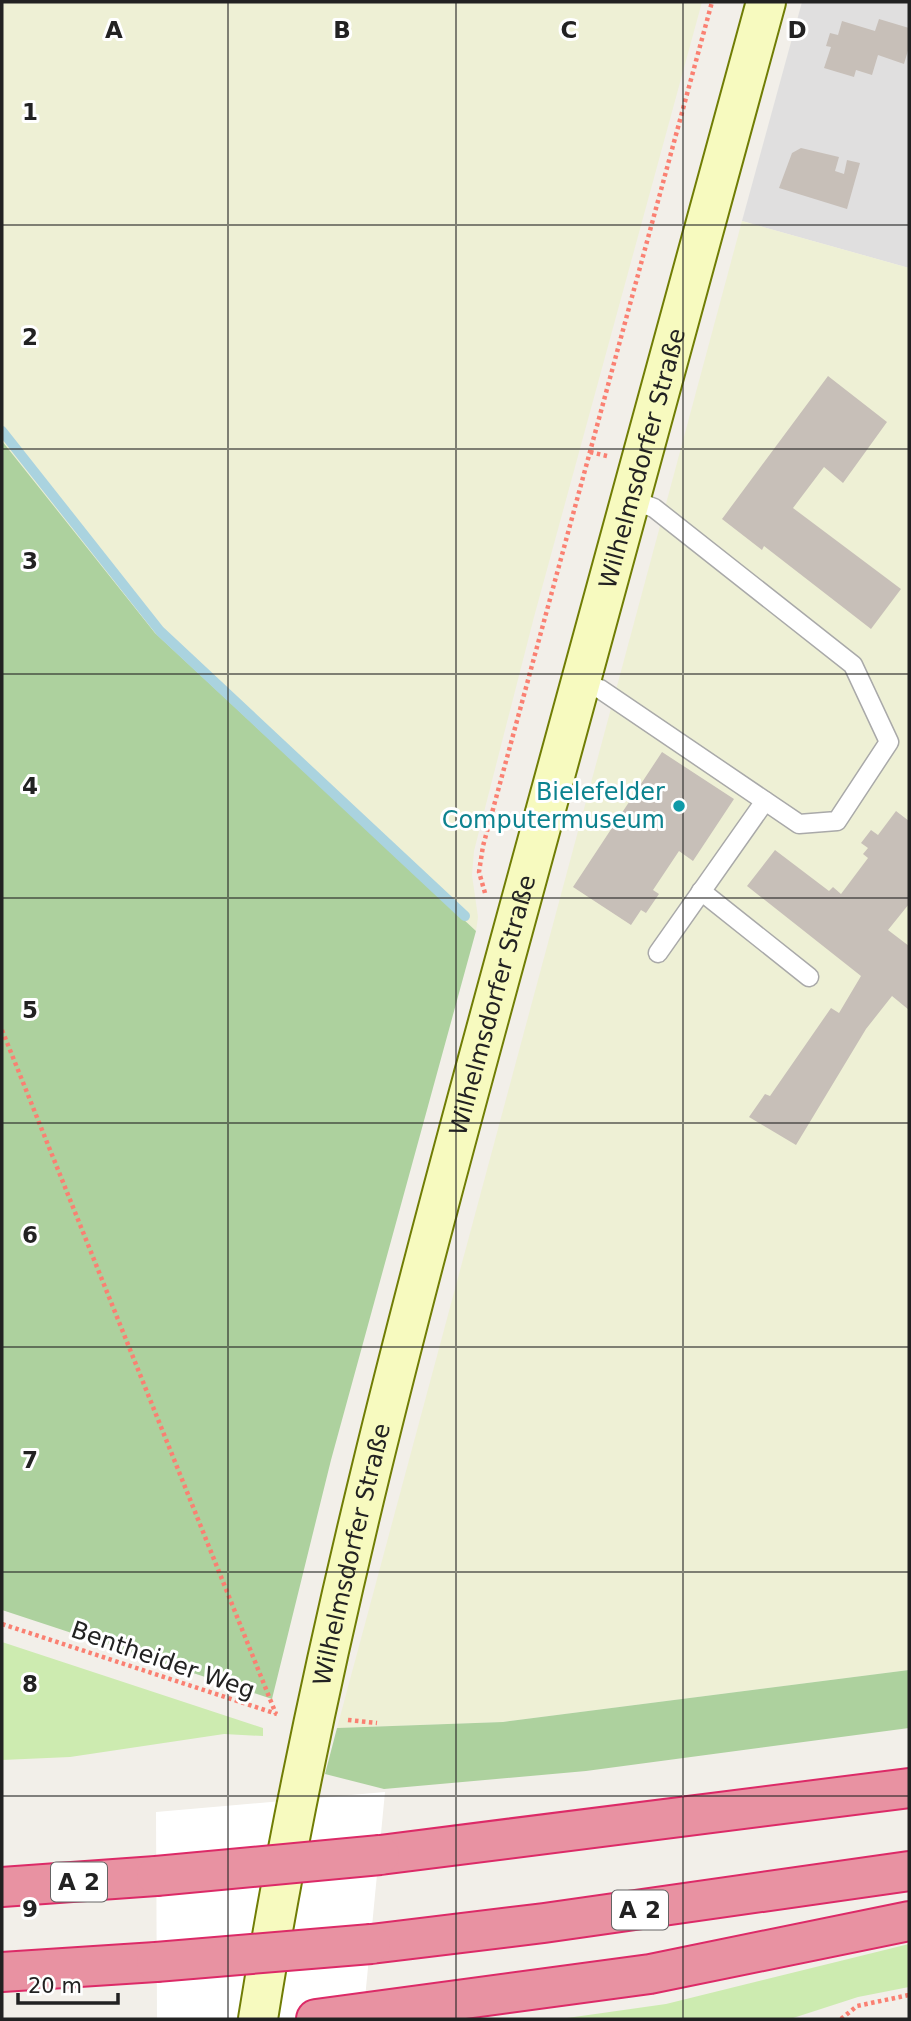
<svg xmlns="http://www.w3.org/2000/svg" width="911" height="2021" viewBox="0 0 911 2021" font-family="'DejaVu Sans',sans-serif">
  <rect width="100%" height="100%" fill="#f2efe9"/>
  <polygon fill="#e0dfdf" points="802,2 909,2 909,268 742,221"/>
  <g fill="#eef0d5">
    <polygon points="2,2 702,2 534,617 474,851 472,875 478,917 476,931 155,633 2,441"/>
    <polygon points="742,221 909,268 909,1670 503,1722 337,1728"/>
  </g>
  <g fill="#cdebb0">
    <polygon points="2,1642 263,1728 263,1736 224,1734 70,1757 2,1760"/>
    <polygon points="909,1944 909,1987 858,1997 790,2019 560,2019 666,2004"/>
  </g>
  <g fill="#add19e">
    <polygon points="2,441 155,633 476,931 331,1460 272,1699 2,1610"/>
    <polygon points="909,1670 909,1728 586,1771 384,1789 325,1774 337,1728 503,1722"/>
  </g>
  <polygon fill="#fff" points="385,1792 363,2019 157,2019 156,1812"/>
  <g fill="none" stroke-linecap="round" stroke-linejoin="round">
    <polyline stroke="#aad3df" stroke-width="10" points="2,431 160,631 465,916"/>
  </g>
  <g fill="#c7bfb8">
    <polygon points="879,19 909,28 909,47 904,64 878,55 872,75 856,70 854,77 824,68 831,47 826,46 830,33 838,35 842,21 875,31"/>
    <polygon points="801,148 839,157 835,171 844,174 847,160 860,163 847,209 779,188 792,153"/>
    <polygon points="828,376 887,422 843,483 824,467 793,508 901,589 871,629 764,546 762,550 722,519"/>
    <polygon points="662,752 734,799 693,861 679,851 653,890 659,894 646,913 641,910 631,925 573,887"/>
    <polygon points="896,811 909,821 909,904 888,930 909,946 909,1010 892,996 866,1029 796,1145 749,1117 765,1094 770,1096 831,1008 839,1013 861,976 747,886 775,850 829,891 833,887 841,894 868,858 863,854 868,848 861,843 871,830 878,835"/>
  </g>
  <g fill="none" stroke-linecap="round" stroke-linejoin="round">
    <g stroke="#a9a9a9" stroke-width="21">
      <g id="lane">
        <polyline points="581,683 600,689 799,824 837,821 889,742 853,665 654,508 633,500"/>
        <polyline points="701,891 809,977"/>
        <polyline points="658,953 765,801"/>
      </g>
    </g>
    <g stroke="#707d05" stroke-width="42">
      <g id="secondary">
        <path id="s1" d="M258,2019C317,1650 415,1290 513,930C598,621 683,312 766,2"/>
      </g>
    </g>
    <g stroke="#dc2a67" stroke-width="42">
      <g id="highway">
        <polyline points="380,1855 909,1788"/>
        <polyline points="2,1887 156,1876"/>
        <polyline points="371,1944 544,1923 909,1871"/>
        <polyline points="2,1972 156,1962"/>
        <polyline points="316,2019 650,1974 909,1921"/>
      </g>
    </g>
    <g stroke="#fa8072" stroke-width="4.5" stroke-dasharray="3.5 3.5" stroke-linecap="butt">
      <polyline points="590,452 607,456"/>
      <polyline points="485,893 479,872 483,846 712,2"/>
      <polyline points="2,1030 276,1714"/>
      <polyline points="2,1624 277,1714"/>
      <polyline points="348,1720 377,1723"/>
      <polyline points="841,2019 857,2006 909,1995"/>
    </g>
    <use href="#lane" stroke="#fff" stroke-width="18"/>
    <use href="#secondary" stroke="#f7fabf" stroke-width="38"/>
    <use href="#highway" stroke="#e892a2" stroke-width="38"/>
    <g stroke="#dc2a67" stroke-width="42" stroke-linecap="butt">
      <g id="highway-bridge">
        <polyline points="156,1876 380,1855"/>
        <polyline points="156,1962 371,1944"/>
      </g>
    </g>
    <use href="#highway-bridge" stroke="#e892a2" stroke-width="38"/>
  </g>
  <path fill="none" stroke="#222" stroke-width="2" stroke-opacity="0.55" d="M228,2V2019M456,2V2019M683,2V2019M2,225H909M2,449H909M2,674H909M2,898H909M2,1123H909M2,1347H909M2,1572H909M2,1796H909"/>
  <circle fill="#0f9aa8" stroke="#fff" stroke-width="2.5" cx="679" cy="806" r="7"/>
  <g text-anchor="middle" dominant-baseline="central" stroke-width="6" stroke-linejoin="round" paint-order="stroke">
    <g fill="#fff" stroke="#646464" stroke-width="2">
      <rect x="51" y="1862.5" width="56" height="39" rx="5"/>
      <rect x="612" y="1890.5" width="56" height="39" rx="5"/>
    </g>
    <g font-size="23" font-weight="bold" fill="#222">
      <text x="79" y="1882">A 2</text>
      <text x="640" y="1910">A 2</text>
    </g>
    <g font-size="24" fill="#222" stroke="#fff">
      <text stroke="none"><textPath href="#s1" startOffset="1608">Wilhelmsdorfer Straße</textPath></text>
      <text stroke="none"><textPath href="#s1" startOffset="1041">Wilhelmsdorfer Straße</textPath></text>
      <text stroke="none"><textPath href="#s1" startOffset="474">Wilhelmsdorfer Straße</textPath></text>
      <text transform="translate(163 1660) rotate(19)">Bentheider Weg</text>
    </g>
    <g font-size="24" fill="#0d838f" stroke="#fff" text-anchor="end">
      <text x="665" y="792">Bielefelder<tspan x="665" dy="28">Computermuseum</tspan></text>
    </g>
  </g>
  <g font-size="23" text-anchor="middle" font-weight="bold" fill="#222" stroke="#fff" stroke-width="6" stroke-linejoin="round" paint-order="stroke">
    <text x="114" y="38">A</text>
    <text x="342" y="38">B</text>
    <text x="569" y="38">C</text>
    <text x="797" y="38">D</text>
    <text x="30" y="120">1</text>
    <text x="30" y="345">2</text>
    <text x="30" y="569">3</text>
    <text x="30" y="794">4</text>
    <text x="30" y="1018">5</text>
    <text x="30" y="1243">6</text>
    <text x="30" y="1468">7</text>
    <text x="30" y="1692">8</text>
    <text x="30" y="1917">9</text>
  </g>
  <rect width="911" height="2021" fill="none" stroke="#222222" stroke-width="7"/>
  <path d="M18 1993v10h100v-10" fill="none" stroke="#222222" stroke-width="3.5"/>
  <text x="28" y="1993" font-size="21" fill="#222222" stroke="#ffffff" stroke-width="5" paint-order="stroke">20 m</text>
</svg>
